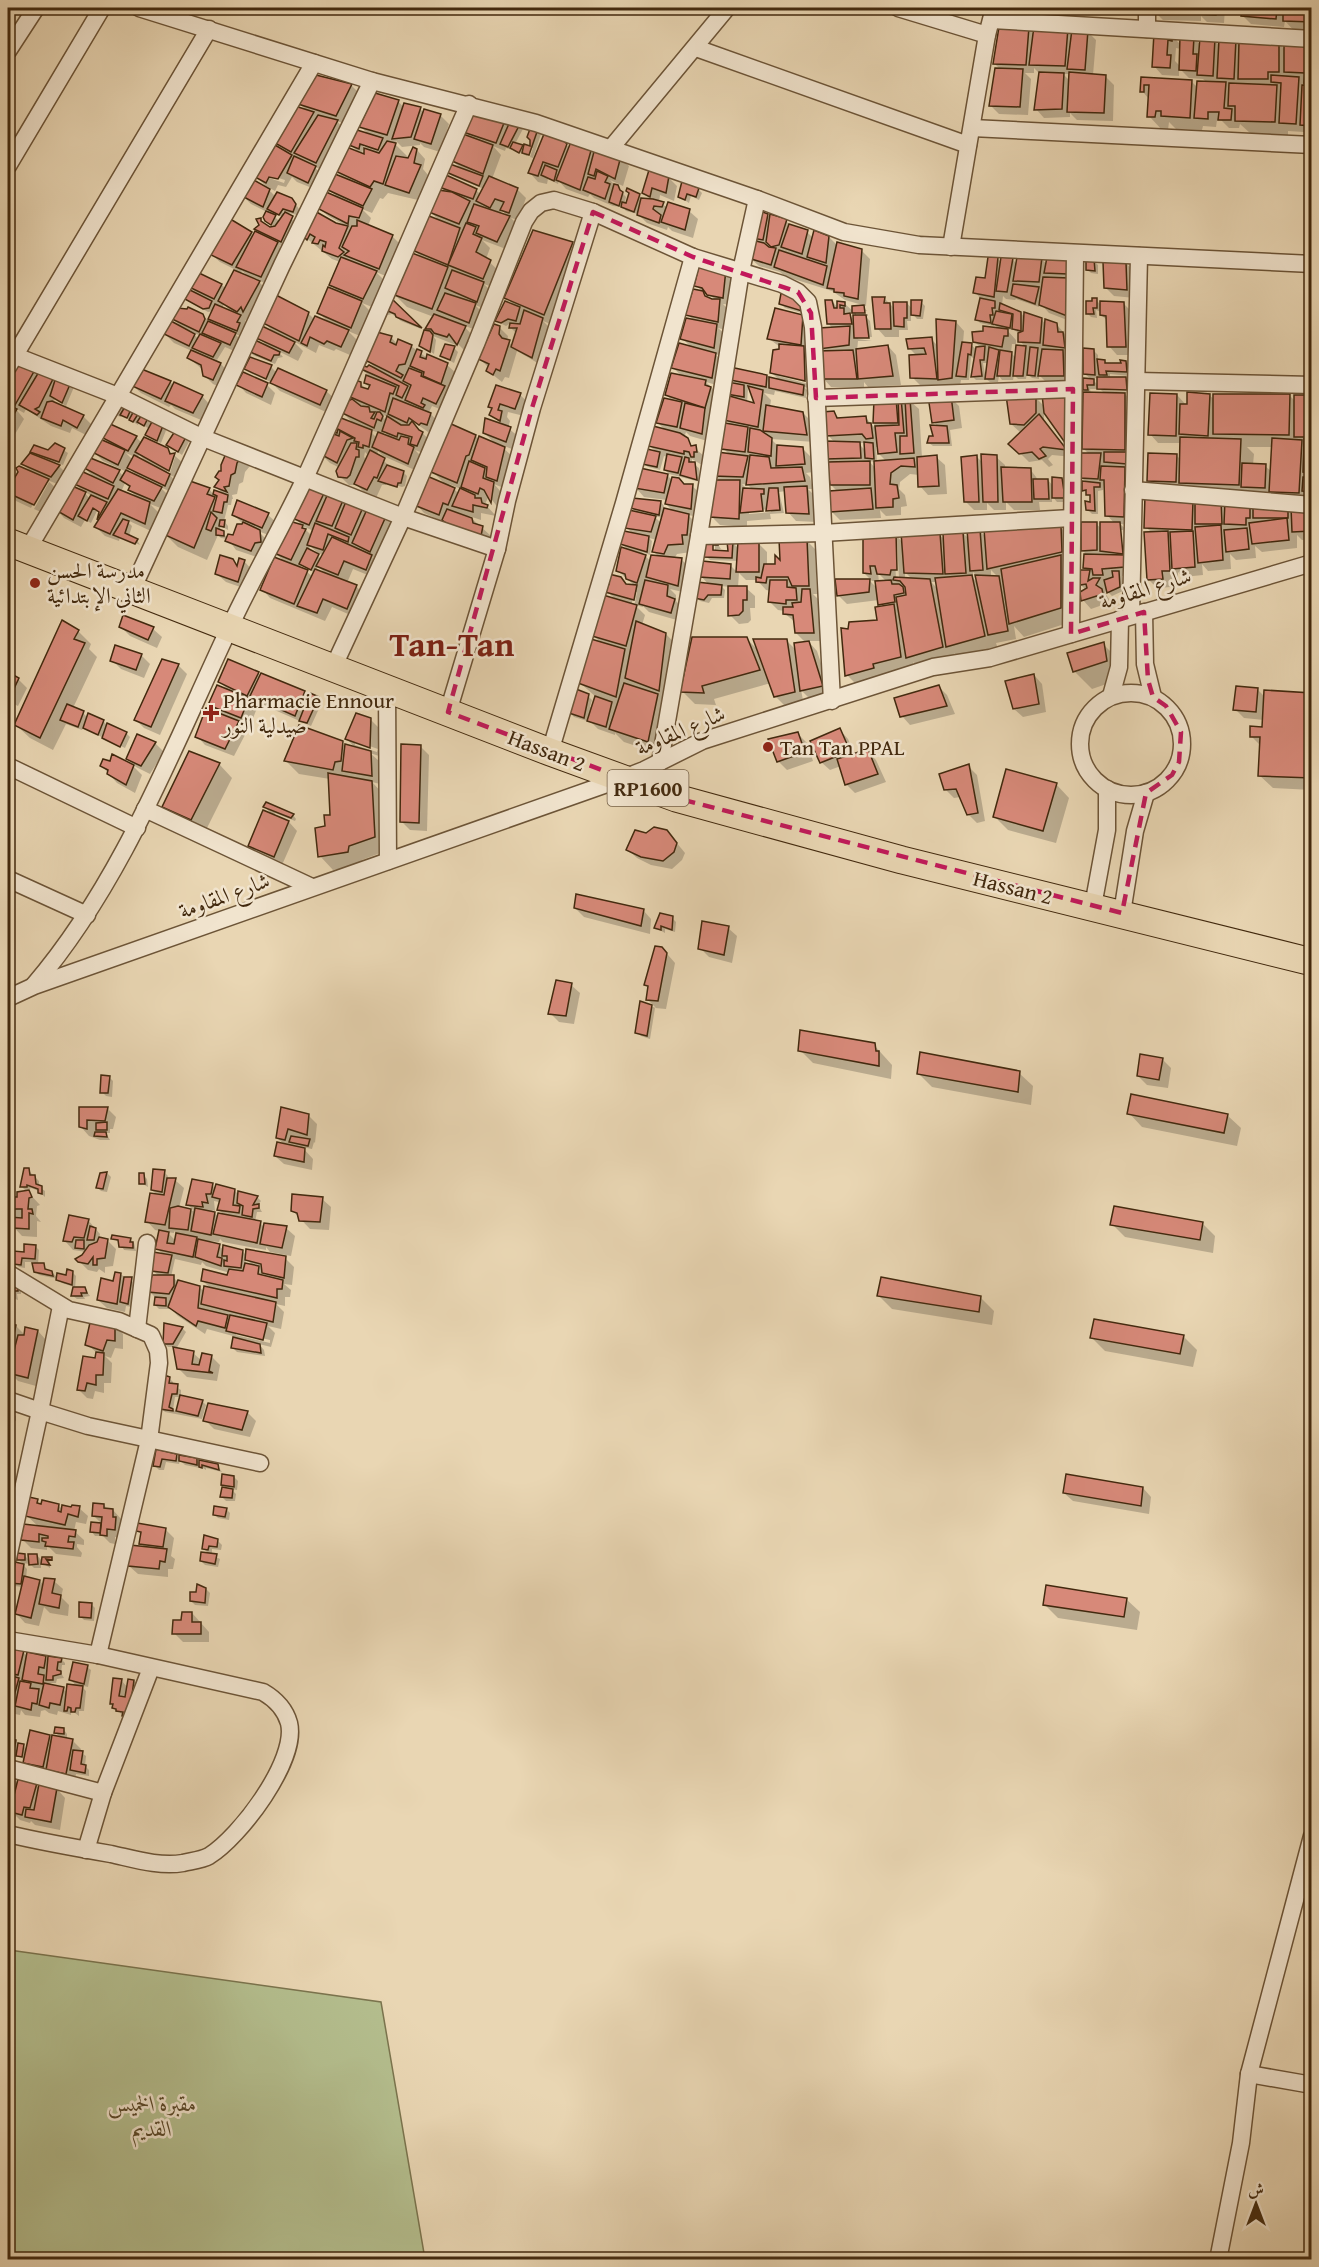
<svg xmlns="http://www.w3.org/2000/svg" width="1319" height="2267" viewBox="0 0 1319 2267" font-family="'Gentium Book Plus',Amiri,serif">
  <rect width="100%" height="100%" fill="#e9d6b3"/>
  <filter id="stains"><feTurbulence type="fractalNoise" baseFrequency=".00333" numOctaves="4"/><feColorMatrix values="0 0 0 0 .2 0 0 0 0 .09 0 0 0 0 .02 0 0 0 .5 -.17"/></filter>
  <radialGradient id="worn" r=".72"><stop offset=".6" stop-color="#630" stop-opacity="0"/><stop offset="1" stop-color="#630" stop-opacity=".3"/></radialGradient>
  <polygon fill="#b4be8e" stroke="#7b744e" stroke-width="1.5" points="9,1950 381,2002 425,2259 8,2259 8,1956"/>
  <g fill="#0003" fill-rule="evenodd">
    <polygon points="1154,8 1225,8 1224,23 1207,22 1201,16 1201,21 1163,20 1154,11"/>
    <polygon points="1243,8 1312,8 1312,35 1297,34 1285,21 1284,27 1251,24 1243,16"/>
    <path d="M1028,29L1034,34L1067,30L1073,35L1087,31L1096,40L1093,75L1105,76L1114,85L1113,121L1077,120L1070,113V117L1044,118L1036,109L1039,73L1034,68V73H1025L1031,79L1028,115L999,114L991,106L1001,70L995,64ZM1063,74H1070V81Z"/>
    <path d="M1156,35L1172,36L1181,45L1193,38L1201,45L1214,40L1220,46L1235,40L1240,46L1279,43L1285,50L1312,46V133L1304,128V132L1288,131V135L1250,133L1240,124L1239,128H1229L1221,120H1217L1216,127L1203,126L1202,130L1176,129L1169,122L1168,130H1162L1149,116V99L1142,91V79L1191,81L1198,88L1207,83L1203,79L1189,78L1179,68V76L1162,75L1154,66ZM1176,48L1181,49L1180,66L1175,61Z"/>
    <path d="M351,85L360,94L345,124L337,121L345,130L325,171L313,166L324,176L317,190L297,182L292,177L286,187L278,185L275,191L266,186L256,177L286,152L277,143L308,112L300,104ZM269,175L285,180L284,183L269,178Z"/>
    <path d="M398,101L404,108L420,109L424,113L440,115L449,124L440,152L424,147L420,143V145L402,147L396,141L395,144L410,159L417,150L425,159L423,169L428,175L418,200L388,193L383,199L380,198L372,213L362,209L371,218L368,226L392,236L401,245L388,277L376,272L385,281L372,307L362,303L370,311L360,336L348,331L357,340L350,355L336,349L334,351L319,345L316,353L293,341L303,351L298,361L278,351L283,357L278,358L275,364L253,355L250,351L268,347L258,337L275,334L263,321L308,313L315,320L329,323L318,312L339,293L330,284L340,262L332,259L305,237L308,233L335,224L346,226L328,216L319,208L339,199L329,189L343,178L335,170L360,154L351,145L370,136L360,126ZM364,145H365L366,156L362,154Z"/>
    <path d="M474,109L524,127L515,144L524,149L530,148L527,156L513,149L512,150L506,148L505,151L493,146L501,155L492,179L518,190L526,198L518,220L511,218L518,225L506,249L482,240L490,248L486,259L498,270L492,287L484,284L492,292L486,309L475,305L483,313L478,331L463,325L473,336L466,352L457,343L456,345L433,336L436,340L434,354L421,345L425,332H431L427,328L434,317L407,307L394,294L423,259L414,250L440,222L431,212L446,193L441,187L476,190L481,195L484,189L452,176L448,172L462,170L453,161L472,139L465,131ZM502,210L508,217L500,214Z"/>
    <polygon points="537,130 541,134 533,158 530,157 533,148 531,148"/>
    <polygon points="562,141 570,148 573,141 620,157 629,166 623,186 610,180 626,197 624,205 639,195 644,200 651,200 644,193 668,177 677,186 674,201 660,195 659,202 668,208 689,211 698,219 693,238 672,231 668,227 667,230 647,223 638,214 626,211 623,207 613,206 594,198 590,194 588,197 566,189 559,181 558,184 548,179 547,184 538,182 530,173"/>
    <polygon points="698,189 702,193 699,200 691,196 689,203 680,197"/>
    <path d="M269,190L276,197L295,203L299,209L297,215L281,211L300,226L290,250L279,245L286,252L269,285L256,279L268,291L252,319L249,316L245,321L248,325L246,338L235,334L244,343L239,353L225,347L217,360L209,357L208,359L221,364L229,373L222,388L213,384L204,375L203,370L189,358L192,351L174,343L165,334L181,327L172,318L203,315L208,321L213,311L208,312L189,301L199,296L189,286L198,274L222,285L226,289L236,270L220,262L211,254L227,219L254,236L264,237L256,229L260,225V219L270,229L276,228L266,220L267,212L251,204L242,195ZM270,212L283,217L280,222ZM242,271L250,278L240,274ZM224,304L232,313L222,309ZM192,332L201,336L199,340Z"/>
    <path d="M767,215L771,218L786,221L791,226L807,232L813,238L829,237L838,246L861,250L870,259L866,306L845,300L832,291L784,276L780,272L759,266L750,258L759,243L754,238ZM767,241L775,249H768L761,242L766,243Z"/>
    <polygon points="572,244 585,257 558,327 543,321 550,328 541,365 517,351 509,378 505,377 502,382 488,371 488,367 479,358 499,327 508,336 507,341 513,346 517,334 511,328 511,323 506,326 496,321 515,307 506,297"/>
    <path d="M998,259L1002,263L1012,259L1017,264L1041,259L1047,264L1048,259L1072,277H1066L1077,288L1075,323L1049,313L1040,303L1039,307L1016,299L1015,300L1006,299L1003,296L1002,305L1021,313L1025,318L1042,320L1046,325H1057L1065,334L1072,342V384H1048L1039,375V379L1032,378L1027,373L1026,379H1018L1014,375L1013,380H1002L999,376L998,382H990L986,379L989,363H983L986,380H976L973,377L976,359L971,357L969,380H961L960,386H921L912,377L917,356L909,348L931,339L938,346L956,322L964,331L963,343L971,345L977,350L981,348L975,342L1000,330L994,324V326L980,323L977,319L981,299L975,292L986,279ZM999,307L1006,315L999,313ZM1006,329L1014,330L1019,333L1020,341L1026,348L1018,347L1016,358L1011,353L1012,344H1016V340Z"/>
    <polygon points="1094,261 1098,265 1098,274 1091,273 1087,269"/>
    <polygon points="1126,263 1134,272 1135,298 1114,296 1105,287"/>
    <path d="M726,270L734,279L732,305L723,304L728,309L726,330L718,328L725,334L723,356L715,354L724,363L720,386L706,382L714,390L711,442L690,436L686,432L685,435L678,434L704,456L705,460H702V465L692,459V463L699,468L700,482L669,474L665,470L668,457L664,456L660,470L648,467L644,464L657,453L650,446L666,431L658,423L674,402L666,395L682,376L673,368L691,347L682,338L694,321L687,314L703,292L696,285ZM704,294L710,295L717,302L709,300Z"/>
    <polygon points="783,290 805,314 785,308 781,304"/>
    <polygon points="884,298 895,309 907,303 913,310 921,302 925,306 923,319 917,319 911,312 911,321 907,321 908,330 899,330 899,337 885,337 877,328"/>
    <polygon points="392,300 421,329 401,321 392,314 388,315 385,312"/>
    <polygon points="1096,300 1101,305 1123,303 1132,312 1134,355 1117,355 1109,346 1108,321 1101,315 1101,312 1096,310 1097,318 1091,317 1087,313"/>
    <path d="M832,301L839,309V303L845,304L854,312L863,307L867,311L856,312V315L868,314V316H865L870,321L872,337L858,336V339L872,341H858L857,351L888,346L896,355L901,385L868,387L864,382V387H831L823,378L825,352L820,348L833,329L828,323ZM847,313L855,314V320Z"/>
    <path d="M802,316L811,325L813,389L804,387L807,390L806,398L775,391L774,395L764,393L771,400L770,407L803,413L812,422L815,442L771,439L778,446L802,448L811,457L813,472L806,473L810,477L813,489H808L815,496L817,522L796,521L788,512L786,491L779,492L784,513L770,514L771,519L747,521V527L720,525L711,516L721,482L715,476L730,455L723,448L732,426L725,419L734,399L728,393L737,385L731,379L767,376L780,381L771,372L780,347L768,338ZM779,373L813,382L812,385L779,376ZM748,389L751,390L756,405L747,403ZM742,484L748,485L753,490H748ZM770,509L771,512L749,514V511Z"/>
    <path d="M391,337L398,345L411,346L427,358L447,365L456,373L445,411L432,406L429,412L439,423L435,432L430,431L428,432L414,422L413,423L431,442L426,454L415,450L422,457L417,471L383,456L378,451L377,456L394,469L403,472L407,476L405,486L402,487L386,482V485H382L376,498L364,492L357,485H349L340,476V468L330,463L321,454L337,437L331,430L355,425L341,411L353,400L349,396L360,383L367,390L370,388L365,383L372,379L362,369L378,371L367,360ZM379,413L388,417L387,421ZM368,429L379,433L377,438ZM384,431L391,439L383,436ZM365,452L369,456L367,460L364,457Z"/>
    <polygon points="454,348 458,352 454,363 441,356"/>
    <path d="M1094,351L1098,355V361H1105L1107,364L1123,365L1125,362L1129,366L1130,376L1110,374V378L1125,379L1129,382L1130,389H1090L1091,394H1105L1101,390L1130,392L1124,393L1138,408L1131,467H1123L1133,477L1132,525L1120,524L1129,532L1133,575L1122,576L1123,591L1112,596L1106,590L1105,593L1111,602L1091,609L1083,600L1086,590L1081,585L1088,571L1084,567L1085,553L1083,551L1096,524L1102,529L1115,524L1107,515L1104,482L1103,490L1098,491V514H1092L1088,510L1092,504V498L1084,490L1087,483L1082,478L1090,455L1083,448L1088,394L1084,390L1085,380H1092L1085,374ZM1098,372L1102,375L1105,378H1098ZM1091,378H1098L1099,386ZM1120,530H1123L1125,561H1122Z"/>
    <polygon points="20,364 74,387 66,406 55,399 53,403 83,416 92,425 86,435 72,428 70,433 51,426 26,409 24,413 15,408 24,419 8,446 8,406 12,408 8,403 8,386"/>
    <polygon points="271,367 277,373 326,391 335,399 328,413 280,391 271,382 250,373 246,369"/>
    <polygon points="170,382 174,386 202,396 210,405 201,420 175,409 171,405 169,407 141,393 132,385"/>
    <polygon points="238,384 267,385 275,393 271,405 246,393"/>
    <path d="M520,395L529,403L524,416L508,412L507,417L510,421L508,428L519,437L515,450L499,444L513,457L506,489L494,484L502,493L499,509L489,496L485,504L496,516L481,513V520L469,516L491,536L490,543L424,513L416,504L447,486L433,472L476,436L479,440L497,445L484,433L503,426L491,414L493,410L490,407ZM449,484L461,489L459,494Z"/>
    <path d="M1177,395L1188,407L1209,395L1215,400L1289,395L1295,401L1312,396V498L1308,495L1307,501L1279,500L1273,493V496L1157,489L1149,480L1177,456L1181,460V443H1158L1150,434ZM1247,447H1273L1272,472L1265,466L1253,465L1254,454Z"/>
    <polygon points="1064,396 1073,404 1044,411 1044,421 1073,457 1052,455 1048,459 1053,465 1049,467 1042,460 1029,462 1011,444 1021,433 1011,424 1035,397 1044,406"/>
    <polygon points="950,397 959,406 962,428 950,430 952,446 933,446 929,443 935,438 938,427 934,422"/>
    <path d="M901,399L907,405L910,401L919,409L922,458L936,457L945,465L947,494L928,495L920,486L919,475L910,474L900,482L899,489L905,495L907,506L901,507V515L886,516L880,510L881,518L840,520L831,511L838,492L831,485L832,463L828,459L835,443L828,435L834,413L840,419L866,418L874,427L876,401ZM858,443H866V451ZM876,447H878L879,454L887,462H877ZM869,461L875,462V468Z"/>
    <polygon points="119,404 167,428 161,443 151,438 147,434 149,429 139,422 138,425 122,415 121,417 118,416 114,412"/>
    <polygon points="178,430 191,438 182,455 168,445"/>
    <path d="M103,437H136L142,443L167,449L183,463L178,479L170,475L178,484L174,493L160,487L170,497L163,509L150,504L158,512L153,532L125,519L132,526L129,536L137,540L140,545L120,536L119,541L105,536L96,527L101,519L99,517L100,513L97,511L91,523L85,520L81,527L64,518L56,509L85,493L90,499L92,496L83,491L74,483L95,479L84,467L116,468L124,477L127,472L103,461L94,452L112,446ZM126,453L135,457L133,460ZM139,455L148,463L137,459ZM173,455L175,457L168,479L165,478ZM129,468L138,477L127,472ZM125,483L130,488L129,490L138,498L121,492Z"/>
    <polygon points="55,445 68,453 63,465 55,462 67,474 60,485 47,480 57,489 43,513 34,509 49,482 46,482 31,508 16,501 8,492 20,473 32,473 23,464 39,458 32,451 49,452"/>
    <polygon points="241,457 250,466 245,472 243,482 239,484 237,494 232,495 233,499 232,499 231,505 228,505 224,521 228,526 228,530 221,526 219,531 228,538 234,537 249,526 242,523 233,514 238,502 268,515 277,523 271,536 258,531 268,541 260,558 236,550 228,539 221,538 218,535 207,560 178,547 165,534 209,489 214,495 215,492 224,495 216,487"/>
    <polygon points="977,457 983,463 996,457 1005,465 1005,469 1030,469 1039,481 1048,480 1053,486 1061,480 1065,484 1068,502 1057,502 1052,496 1052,502 1039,502 1040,510 1014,510 1006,502 1006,510 994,510 987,503 987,510 974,510 965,501"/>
    <path d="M667,475L672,480L685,486H692L701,494L699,517L688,515L697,524L691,552L677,554L674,559H681L690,568L687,593L670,589L676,595V601L683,609L680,621L649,612L643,606V607L635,605L645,615L642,625L666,634L679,648L672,703L661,699L671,709L661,754L624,742L615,733V735L598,729L588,719L587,721L574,717L570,713L588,696L592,700L590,707L593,708L596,697L579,682L602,644L593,635L617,601L607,591L609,586L607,584L621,578L628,585L636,587L617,570L629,551L622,544L633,534L626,527L637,513L632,508L661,502L664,506V509L674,512L666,504L667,500L644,497L636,488ZM654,516L663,518L661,523ZM649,538L657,540L654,552L659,557L651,562L642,552L650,555L652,541ZM634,592H637L634,607H631Z"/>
    <path d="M308,484L386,515L395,524L378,560L372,557L380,565L375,578L353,569L347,583L356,586L364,595L355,617L332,607L325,621L270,598L262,589L286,563L275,553L302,526L312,536L314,531L302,526L294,517ZM310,546L318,553L324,555L322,559L308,550ZM301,565L315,573L313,577L307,572L299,568ZM318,566L327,575L316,571Z"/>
    <polygon points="1196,501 1312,508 1312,539 1302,540 1297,535 1297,548 1262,552 1255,546 1256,558 1236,560 1230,554 1231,569 1208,571 1202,564 1203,575 1183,577 1178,572 1178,579 1170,579 1171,587 1157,588 1148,579 1152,533 1146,527 1193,503 1196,506"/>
    <path d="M1061,528L1074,541V621L1024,637L1014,626L1016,639L996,643L998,649L961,660L954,653L956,660L921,671L913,662L914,670L860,688L847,675L850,631L879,621L883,607L879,600L847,604L838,595L837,580L872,581L864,573L895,534L903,543L939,534L945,540L963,533L969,539L980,531L987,538ZM894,542H897L899,578H896ZM991,570L998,577H991ZM905,572L912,579H905ZM973,572L976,575L978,583L973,578ZM878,573L887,582H879ZM870,581H877V588ZM931,582H937L938,589Z"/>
    <path d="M806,540L815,549L817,594H813L818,599L822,641H808L817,651L831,694L810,699L801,690L803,700L784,705L776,697L771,683L714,699L716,705L695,704L682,691L747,639L759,651L786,640L796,650L806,643L796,633L795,622L784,613V611L778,610L769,601L771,591L766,590L757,580H746L739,573L738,587L746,588L755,596V608H750L751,620L748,623L739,624L730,615V587L721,586L725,590L724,598H712L709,603L700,601L696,597L709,585L701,576L730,565L737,572L738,561L710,560L706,556L707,543H717L721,549H716L717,552L729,553L733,543L739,549L758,543L767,552V565L782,564ZM712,545H715V558H712Z"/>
    <polygon points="232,560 238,567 244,561 252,570 246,589 226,582 217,574"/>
    <polygon points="121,627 153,629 162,637 157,648 130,636"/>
    <polygon points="78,631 91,644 89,649 97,657 73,708 83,713 88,718 103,721 107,725 126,733 130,737 125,748 106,739 106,740 84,726 82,730 66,724 53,750 30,738 16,725"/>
    <polygon points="1103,644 1121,662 1124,678 1092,689 1074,671"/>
    <polygon points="141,655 150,664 144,678 121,669 112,660"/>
    <polygon points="178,665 187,674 160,735 144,728 136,720"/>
    <polygon points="8,673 18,679 27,688 18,706 8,701"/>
    <polygon points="258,673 261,676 305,693 310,698 318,698 322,702 311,726 261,704 257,701 256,703 249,700 257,708 250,726 237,721 247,731 234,756 205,745 197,736 220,715 210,705 230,692 220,682"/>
    <polygon points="1034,675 1042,684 1046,712 1023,717 1014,709"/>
    <polygon points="939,687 947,695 955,714 910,725 902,716"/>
    <polygon points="1258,690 1265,697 1312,694 1312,790 1273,788 1259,775 1261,746 1251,736 1263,728 1264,720 1244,718 1235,709"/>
    <path d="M370,719L379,728V756L370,753L379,761L380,784L372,782L385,796L388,850L362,860L360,865L333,870L320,856L331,816L330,779L299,774L286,761L342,743L345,746L356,749L347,739ZM355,741L378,749L377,752L355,745Z"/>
    <polygon points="840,730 848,739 855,755 867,751 876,760 886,782 855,793 846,784 841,766 830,770 821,762"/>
    <polygon points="798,734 807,743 813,761 787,770 778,761"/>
    <polygon points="138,736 155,743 164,752 150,774 136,767 127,759"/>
    <polygon points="420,746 429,755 427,831 410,830 401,821"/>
    <polygon points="113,756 134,767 142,775 135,793 117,783 102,766 111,763"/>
    <polygon points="219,764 232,778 205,832 177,820 164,806"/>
    <polygon points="968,766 977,775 985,821 977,823 968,814 961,797 954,798 945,789"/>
    <polygon points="1056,784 1069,798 1056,843 1008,830 994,816"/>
    <polygon points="265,807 293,815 296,819 295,821 275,813 274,816 289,822 297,831 282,865 258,855 249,846 273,816"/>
    <polygon points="667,831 685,853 682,860 672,869 651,865 637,858 628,850 646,835"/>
    <polygon points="575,908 643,910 651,919 650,934 584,917"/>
    <polygon points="672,918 676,922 675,932 665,929 665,933 656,928"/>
    <polygon points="728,928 737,936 732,963 709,957 700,948"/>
    <polygon points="662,948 675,963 666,1009 655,1008 650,1039 641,1036 637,1032 641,1003 656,1008 648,1000 649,988 645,985"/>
    <polygon points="571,985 580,993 574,1024 559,1022 550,1013"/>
    <polygon points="874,1045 892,1065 891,1079 813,1063 800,1050"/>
    <polygon points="1162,1059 1171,1068 1168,1088 1147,1085 1138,1076"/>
    <polygon points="918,1073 1019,1073 1033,1086 1031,1105 932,1087"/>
    <polygon points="109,1077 113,1081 112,1097 106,1096 102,1092"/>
    <polygon points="107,1108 116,1117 113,1129 110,1129 110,1133 106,1133 110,1140 100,1140 89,1136 81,1127 80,1109"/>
    <polygon points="282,1109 308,1115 317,1124 315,1143 314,1142 312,1149 302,1147 313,1159 312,1170 284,1164 275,1156 286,1146 277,1138"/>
    <polygon points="1129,1113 1227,1115 1241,1128 1237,1146 1142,1127"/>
    <polygon points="28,1170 39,1181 39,1187 45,1191 45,1197 39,1191 31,1188 27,1191 40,1205 37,1206 36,1216 41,1222 37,1221 37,1237 22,1236 8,1221 8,1193 13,1193 19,1200 27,1192 22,1187"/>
    <path d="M164,1172L168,1176L167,1179L175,1180L184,1188L179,1208L194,1211L188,1205L212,1185L216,1189L234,1190L239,1195L257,1197L261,1201L258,1205L262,1212H257L255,1222L260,1223L264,1227L286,1228L295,1236L291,1256L270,1252L266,1247V1250L223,1242L220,1239L219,1242L210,1241L209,1243L219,1246L224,1250L243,1252L247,1256L285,1258L294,1267L292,1285L284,1284L291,1290L290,1297H285V1306L276,1304L284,1312L281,1329L268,1326L275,1333L271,1347L259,1344L264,1350L265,1356L237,1352L233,1348V1336L207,1329L205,1334L178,1316L169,1307V1309H159L155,1305L156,1298L149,1291L159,1276L153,1271L163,1255L157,1248L160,1231L155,1230L147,1221L158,1196L152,1190ZM214,1201L219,1202V1210L225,1216L218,1217L212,1210L215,1211ZM174,1231L177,1234L176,1241L167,1232L174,1233ZM175,1259L201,1265L202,1262L206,1266L230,1273L228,1276L203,1281L211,1289L205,1292L199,1287L178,1281L171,1277ZM246,1259L253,1266L245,1265ZM236,1332L270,1340V1343L236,1335Z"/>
    <polygon points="107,1173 111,1177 107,1192 101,1191 97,1187 101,1174"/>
    <polygon points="143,1175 147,1179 148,1187 141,1183"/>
    <polygon points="322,1199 331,1207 329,1230 310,1229 293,1211"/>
    <polygon points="88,1220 100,1234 99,1239 107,1240 116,1249 113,1266 105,1267 105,1273 99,1269 97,1272 88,1270 77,1259 86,1252 73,1250 65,1241"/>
    <polygon points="1202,1223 1215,1236 1213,1253 1125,1237 1112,1224"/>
    <polygon points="113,1238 130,1239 134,1243 136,1251 124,1250 120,1243"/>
    <polygon points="35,1246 39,1250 38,1264 43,1264 48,1272 52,1272 58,1279 72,1272 76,1276 75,1289 84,1288 90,1296 84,1297 85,1299 77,1299 73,1296 74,1287 62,1283 58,1279 39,1275 35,1271 34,1262 25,1262 25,1268 19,1267 15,1263"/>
    <polygon points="120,1274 135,1283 132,1307 126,1306 125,1312 107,1308 98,1300"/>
    <polygon points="8,1283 21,1288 21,1294 17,1294 18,1300 10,1297 8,1300"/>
    <polygon points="878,1295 981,1298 994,1311 992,1325 892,1309"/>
    <polygon points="8,1325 16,1326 26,1336 38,1331 46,1340 36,1386 18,1381 14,1377 12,1386 8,1385"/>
    <polygon points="115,1325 123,1334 123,1349 115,1348 111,1358 105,1356 112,1363 111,1383 104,1383 104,1393 95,1391 93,1399 87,1398 79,1390 97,1360 98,1354 87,1344"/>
    <polygon points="182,1328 186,1332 176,1349 193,1353 202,1361 211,1356 220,1365 217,1381 187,1377 178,1368 175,1347 168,1347 164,1343"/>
    <polygon points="1183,1336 1197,1350 1193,1367 1105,1351 1092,1338"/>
    <path d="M169,1378L173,1382V1385L181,1390V1397L202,1401L206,1405L202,1419L165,1412L161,1408ZM175,1397H180L177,1412L173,1410Z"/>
    <polygon points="8,1411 16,1416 16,1421 8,1419"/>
    <polygon points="247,1412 256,1421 250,1437 214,1429 205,1420"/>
    <polygon points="157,1451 176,1455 181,1460 196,1459 200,1464 217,1465 222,1472 206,1468 206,1470 200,1466 200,1468 185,1465 180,1460 179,1464 166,1462 164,1470 159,1470 155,1466"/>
    <polygon points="234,1477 238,1481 237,1490 231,1489 236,1494 235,1501 226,1501 222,1497 228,1490 222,1484"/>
    <polygon points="1143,1488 1151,1497 1149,1514 1073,1501 1064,1493"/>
    <polygon points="37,1501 42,1506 58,1505 63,1510 79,1508 88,1516 86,1524 76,1522 74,1531 84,1540 84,1545 77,1544 77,1547 82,1553 81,1557 56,1554 47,1545 47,1550 31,1548 23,1540 39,1527 27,1516"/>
    <polygon points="104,1505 108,1510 113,1510 121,1519 124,1538 115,1537 115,1544 110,1543 103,1536 95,1536 92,1532 92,1524 103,1525 93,1515"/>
    <polygon points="226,1509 230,1513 229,1520 218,1518 214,1514"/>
    <polygon points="165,1529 174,1538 171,1556 175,1559 173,1569 168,1569 168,1577 138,1574 129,1566 146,1549 141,1543 142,1535 137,1531"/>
    <polygon points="218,1541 222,1545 221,1550 212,1549 212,1555 220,1559 218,1567 205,1565 201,1561 209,1554 204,1549"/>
    <polygon points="24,1555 30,1561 37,1555 43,1562 46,1558 50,1562 50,1568 41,1562 41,1568 34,1568 30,1564 22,1563 18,1559"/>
    <polygon points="23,1565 27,1569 26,1578 40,1581 44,1586 54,1581 63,1589 61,1597 69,1605 68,1616 50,1613 44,1607 39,1626 25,1623 17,1614 23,1587 14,1586 10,1582"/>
    <polygon points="206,1589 210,1593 208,1606 195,1605 191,1601"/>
    <polygon points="1126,1599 1140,1612 1137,1630 1058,1618 1044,1604"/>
    <polygon points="91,1604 95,1608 94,1621 84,1620 80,1616"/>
    <polygon points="192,1613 209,1632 209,1642 183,1642 174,1633"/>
    <polygon points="8,1648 23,1652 27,1656 45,1657 49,1661 61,1659 65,1663 65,1665 62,1665 61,1673 64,1678 57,1679 56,1683 49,1683 63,1689 68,1693 77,1687 71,1680 87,1667 91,1670 88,1687 80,1685 86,1691 84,1711 79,1711 79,1716 71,1710 71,1715 58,1711 57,1715 49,1713 45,1710 41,1711 40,1717 25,1715 21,1710 20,1715 15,1714 14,1718 8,1717"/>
    <polygon points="121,1680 128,1688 134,1681 142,1690 126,1719 111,1703"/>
    <polygon points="64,1730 67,1734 67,1739 72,1740 81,1749 80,1752 86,1756 85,1766 89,1770 89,1776 76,1774 75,1782 34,1771 25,1762 25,1760 17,1755 17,1757 8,1754 8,1739 16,1741 28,1750 50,1736 53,1739 61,1738 56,1733"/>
    <polygon points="8,1777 14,1779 18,1783 36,1785 39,1788 57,1789 65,1798 60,1830 35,1825 31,1821 30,1823 20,1820 16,1816 15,1819 8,1818 8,1813 14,1815 14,1812 8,1810"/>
  </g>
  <g fill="#d78979" stroke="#42290e" stroke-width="1.5">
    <polygon points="1153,8 1193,8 1193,13 1153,12"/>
    <polygon points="1197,8 1217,8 1216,15 1197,14"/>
    <polygon points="1242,8 1277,8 1276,19 1241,16"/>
    <polygon points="1283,8 1312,8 1312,22 1283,21"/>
    <polygon points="1034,26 1068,28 1065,66 1029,65"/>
    <polygon points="999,27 1029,27 1026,65 993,64"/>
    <polygon points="1072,29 1088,30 1085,70 1067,69"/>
    <polygon points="1154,33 1173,34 1172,41 1168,40 1167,55 1171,55 1170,68 1152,67"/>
    <polygon points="1180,36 1194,37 1193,54 1197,54 1196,71 1179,70"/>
    <polygon points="1200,37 1215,38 1213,76 1197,75"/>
    <polygon points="1219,39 1236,39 1234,79 1217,78"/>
    <polygon points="1239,41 1279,42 1279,72 1268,72 1268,79 1238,79"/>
    <polygon points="1284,44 1312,44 1312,83 1304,83 1305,73 1284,72"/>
    <polygon points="995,68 1023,69 1020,107 989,106"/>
    <polygon points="1039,72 1064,73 1062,109 1034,110"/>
    <polygon points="1069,72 1106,75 1104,113 1067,112"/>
    <polygon points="316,75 352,84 336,116 298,104"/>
    <polygon points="1271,75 1299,77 1296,124 1279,123 1281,83 1271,82"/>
    <polygon points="1141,77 1192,80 1190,118 1161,116 1161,111 1156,111 1155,117 1147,117 1149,85 1144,85 1144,92 1140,92"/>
    <polygon points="1197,81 1226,82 1224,108 1232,109 1231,120 1218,120 1219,112 1208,112 1208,119 1194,118"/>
    <polygon points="1229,83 1277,85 1275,122 1235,121 1235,106 1228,106"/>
    <polygon points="1302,85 1312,86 1312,126 1300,125"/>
    <polygon points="375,93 399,100 387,135 359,127"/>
    <polygon points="404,103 421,107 411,137 392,139"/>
    <polygon points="295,106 314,112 291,152 275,143"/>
    <polygon points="473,108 506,118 496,143 463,132"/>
    <polygon points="424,109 441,114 431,144 414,139"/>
    <polygon points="318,115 338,120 316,163 294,153"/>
    <polygon points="511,119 521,122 508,147 500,144"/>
    <polygon points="531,126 538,129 529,155 522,153 524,144 530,146 530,140 527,137"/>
    <polygon points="357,130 383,138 378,150 360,144 359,149 349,145"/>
    <polygon points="463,134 493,145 483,174 452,161"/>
    <polygon points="544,134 562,139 567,144 558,167 543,162 538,176 528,173"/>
    <polygon points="572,139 592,147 580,190 556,180"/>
    <polygon points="387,141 396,143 383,184 374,181 370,187 333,170 344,146 364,154 364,148 379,153"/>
    <polygon points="513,142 523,145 519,153 510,148"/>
    <polygon points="275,145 292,155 278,179 269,177 266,183 255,177"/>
    <polygon points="413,147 417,149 414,163 421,165 409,193 385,185 396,156 408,158"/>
    <polygon points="595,148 621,156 615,179 596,169 594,176 588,174"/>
    <polygon points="294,156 316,166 308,183 287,173"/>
    <polygon points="450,164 483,176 479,186 446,172"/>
    <polygon points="545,165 557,170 554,181 541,175"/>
    <polygon points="649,170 669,176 666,193 652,188 650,197 642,193"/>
    <polygon points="597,171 608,176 605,182 610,184 605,199 583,190 588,177 595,179"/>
    <polygon points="335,174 372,189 363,206 328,190"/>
    <polygon points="446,175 477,189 473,199 439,187"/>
    <polygon points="489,176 518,188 509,213 500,210 504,202 495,199 490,208 476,201"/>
    <polygon points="252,179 270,189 263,207 240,195"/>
    <polygon points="682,181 699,188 696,197 687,194 685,200 678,197"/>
    <polygon points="614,184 618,185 620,190 623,192 619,206 609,202"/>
    <polygon points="627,188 640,194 634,212 621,207 622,202 626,203 629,193 626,191"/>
    <polygon points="438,190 452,192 470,201 459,224 429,212"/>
    <polygon points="277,192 292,198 296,204 293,212 283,209 279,215 267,209"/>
    <polygon points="326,192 363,208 359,218 349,216 348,224 317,208"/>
    <polygon points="641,198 653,199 664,202 662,207 654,206 653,209 661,215 659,223 637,215"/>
    <polygon points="668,202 690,209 685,230 661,222"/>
    <polygon points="474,204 510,216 497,242 476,233 479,226 467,222"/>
    <polygon points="313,210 336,223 348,226 339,248 344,252 338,257 322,251 323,245 325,247 326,242 320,240 318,244 312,243 315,237 310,234 307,240 304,237"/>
    <polygon points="757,210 768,214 763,240 752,238"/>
    <polygon points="266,211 276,215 271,225 265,221 263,217"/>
    <polygon points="285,212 293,216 281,242 254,229 259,225 256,219 261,218 261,221 270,227 275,226"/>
    <polygon points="770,214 787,219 779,245 771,247 766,242"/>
    <polygon points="429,216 460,228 448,265 412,250"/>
    <polygon points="227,217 252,232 232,265 209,254"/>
    <polygon points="357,220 393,235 379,269 344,255 349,251 342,247 352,226 357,226"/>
    <polygon points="466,223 476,227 473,234 482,238 476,252 491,260 483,279 448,265"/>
    <polygon points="789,224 808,230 802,254 781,247"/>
    <polygon points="533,230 573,242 544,315 504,298"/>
    <polygon points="814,230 829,236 826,263 807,257"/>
    <polygon points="255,231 278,242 261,277 236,267"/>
    <polygon points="752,240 764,243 769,247 776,248 771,265 748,258"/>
    <polygon points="837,242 862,249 858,299 844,296 844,293 834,292 834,289 827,288"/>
    <polygon points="779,250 827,266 823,285 774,267"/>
    <polygon points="412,253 448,267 432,309 392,294"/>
    <polygon points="341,257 377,271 363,299 329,285"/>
    <polygon points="988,257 998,257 994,297 973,293 976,277 985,278"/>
    <polygon points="1001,257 1013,258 1007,292 996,291"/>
    <polygon points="1017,257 1042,257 1039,282 1013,281"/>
    <polygon points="1047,257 1068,258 1068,274 1044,273"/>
    <polygon points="1094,259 1095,271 1086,270 1086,260"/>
    <polygon points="700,261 726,269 723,298 707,295 702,288 694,286"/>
    <polygon points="1103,262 1126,262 1127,290 1104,288"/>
    <polygon points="234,270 260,281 243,312 241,307 237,312 218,301"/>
    <polygon points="452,270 484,282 477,302 445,288"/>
    <polygon points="197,272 222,284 214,299 187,286"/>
    <polygon points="1043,277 1069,278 1067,316 1039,305"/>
    <polygon points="1013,284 1039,287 1035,304 1011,295"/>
    <polygon points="328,287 362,301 351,328 317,313"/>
    <polygon points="782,288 799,296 802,311 779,304"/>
    <polygon points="188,289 212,301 209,308 203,309 183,298"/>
    <polygon points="693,289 703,291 705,296 712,299 720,299 718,322 685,315"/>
    <polygon points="445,293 476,303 469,323 437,310"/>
    <polygon points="274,294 309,312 299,341 261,322"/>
    <polygon points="872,297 885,297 884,303 890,303 891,329 875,329"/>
    <polygon points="391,298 422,328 396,317 395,314 388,311 387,313"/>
    <polygon points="980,298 995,301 995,308 992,308 993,315 990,315 991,323 975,320"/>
    <polygon points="1092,298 1097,298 1097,308 1093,308 1094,314 1086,314 1086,301 1092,301"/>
    <polygon points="825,300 832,300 834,308 837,308 837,301 845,302 845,306 840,305 840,308 844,308 844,314 850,313 852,324 827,324"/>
    <polygon points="911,300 922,300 920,316 911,315"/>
    <polygon points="505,301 520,307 516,321 508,319 501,323 495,321"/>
    <polygon points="1100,301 1124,302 1126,347 1107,347 1106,316 1100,315"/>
    <polygon points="893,302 907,302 907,318 904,318 904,327 894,326"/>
    <polygon points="1000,303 1021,312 1021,331 1012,329 1013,314 999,310"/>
    <polygon points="215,304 241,315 237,322 240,323 237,331 208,319"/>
    <polygon points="864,305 865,313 852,313 852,306"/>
    <polygon points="188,307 203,314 205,319 199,332 170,318 177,308 187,309"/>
    <polygon points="775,308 803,315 801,345 767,339"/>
    <polygon points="524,310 543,318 532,358 511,347 517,328 509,328 510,323 520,324"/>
    <polygon points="996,311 1012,314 1010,328 992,324"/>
    <polygon points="1024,312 1042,318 1040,343 1018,342 1018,333 1023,331"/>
    <polygon points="434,314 466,326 457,345 449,334 447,337 434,333 431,329 425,329"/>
    <polygon points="853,315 866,315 869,338 854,338"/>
    <polygon points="315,316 349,330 341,347 327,341 324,344 310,337 307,346 301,343"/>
    <polygon points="686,318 717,324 714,348 680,339"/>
    <polygon points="936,319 956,321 952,378 938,380"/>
    <polygon points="1045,319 1057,323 1058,332 1063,332 1065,348 1043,345"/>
    <polygon points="171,321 195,334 189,346 164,334"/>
    <polygon points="208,321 236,333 230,345 202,333"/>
    <polygon points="494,324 500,326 499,334 502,338 510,340 500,371 496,369 493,375 486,371 489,364 478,359"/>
    <polygon points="262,326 295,342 289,353 256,338"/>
    <polygon points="850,326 849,345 819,349 819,328"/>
    <polygon points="983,326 1008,329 1008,336 1004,336 1002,347 973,342 972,332 983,331"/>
    <polygon points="424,330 430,331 433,335 430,352 419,346"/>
    <polygon points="377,332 392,336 390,342 396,345 398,339 412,345 405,364 399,365 396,371 403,375 401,378 367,361 364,366 367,367 369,365 408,386 402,398 396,395 399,386 361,369"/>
    <polygon points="200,334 221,343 213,357 192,348"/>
    <polygon points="932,337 937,379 910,378 909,355 926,354 924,348 908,349 906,339"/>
    <polygon points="255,340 280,352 279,355 274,355 271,361 248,351"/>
    <polygon points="962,342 972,343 971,355 968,354 966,377 956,376"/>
    <polygon points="679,343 716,353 712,378 671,368"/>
    <polygon points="445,344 455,346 450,360 440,356"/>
    <polygon points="779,344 804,346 805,381 770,373 773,350 779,349"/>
    <polygon points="888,345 893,376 858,379 856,349"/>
    <polygon points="1016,345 1026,346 1023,376 1013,376"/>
    <polygon points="985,346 984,360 980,360 982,376 971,377 976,347"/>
    <polygon points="989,347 999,350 994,379 985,379"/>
    <polygon points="1030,347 1038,348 1035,376 1027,375"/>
    <polygon points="1083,348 1094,349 1095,375 1083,374"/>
    <polygon points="417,349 422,351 420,357 426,359 427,354 448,363 441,384 423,376 424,372 410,366"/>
    <polygon points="1042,349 1063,350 1064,376 1038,376"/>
    <polygon points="191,350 221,363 213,380 203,376 201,365 187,358"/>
    <polygon points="853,350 857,379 821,379 818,351"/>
    <polygon points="1000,350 1012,352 1010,376 997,376"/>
    <polygon points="250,357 272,365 266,379 244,369"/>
    <polygon points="1097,359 1105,360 1105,363 1121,363 1120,360 1126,361 1127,372 1106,371 1107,375 1099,375"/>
    <polygon points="19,362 36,368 15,405 8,401 8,383"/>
    <polygon points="730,367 767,375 766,387 730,380"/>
    <polygon points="139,368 171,381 161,399 130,385"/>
    <polygon points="278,368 327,390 320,405 270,383"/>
    <polygon points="409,368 422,373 421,376 445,386 436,404 423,398 421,403 425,405 423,408 405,400 411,385 403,381"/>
    <polygon points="40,370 54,377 39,407 35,409 40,412 37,415 19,405"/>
    <polygon points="243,372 268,383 262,397 236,385"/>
    <polygon points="671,373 706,380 705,385 711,387 705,408 665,395"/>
    <polygon points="366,375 396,387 393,394 390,393 385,412 348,396 355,380 361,382 361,387 368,389 370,385 364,383"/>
    <polygon points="56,377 71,382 62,403 50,396"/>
    <polygon points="769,377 804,385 803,395 769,388"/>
    <polygon points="1097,377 1126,377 1127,390 1097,389"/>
    <polygon points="1083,378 1094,379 1094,385 1087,385 1088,390 1083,390"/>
    <polygon points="174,382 203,395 193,413 165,401"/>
    <polygon points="728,382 744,385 744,397 726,394"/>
    <polygon points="496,385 521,393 515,409 500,404 498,410 502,411 500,421 489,415 492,408 488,407"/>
    <polygon points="748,386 763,390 758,427 723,420 726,395 754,403"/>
    <polygon points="1083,392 1125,393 1125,450 1082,449"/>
    <polygon points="1187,392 1210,394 1208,436 1179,434 1180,404 1187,404"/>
    <polygon points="1150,393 1177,394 1176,436 1148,435"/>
    <polygon points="1042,394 1065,394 1066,444 1044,413"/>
    <polygon points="1213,394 1290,394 1289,435 1213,434"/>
    <polygon points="951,395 954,420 932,423 928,396"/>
    <polygon points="1006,395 1036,395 1036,413 1024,425 1010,424"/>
    <rect x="1294" y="395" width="18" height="42"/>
    <polygon points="901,397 904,433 895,433 897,452 878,454 875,426 899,425 898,398"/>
    <polygon points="393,398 431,413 427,425 421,423 419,425 409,418 407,423 388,414"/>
    <polygon points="664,398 682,402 677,427 656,423"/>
    <polygon points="896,398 898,423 873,423 874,400"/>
    <polygon points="352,399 361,406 369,407 370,412 375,412 371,418 374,419 377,412 380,412 383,416 381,421 377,419 374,428 340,412 346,402"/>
    <polygon points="905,399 910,399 914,453 900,454 900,436 907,436"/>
    <polygon points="52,401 84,415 77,428 63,420 61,426 41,418 47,402"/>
    <polygon points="685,403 705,408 702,434 680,428"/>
    <polygon points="8,405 17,409 8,424"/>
    <polygon points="126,405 132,407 127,418 120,415"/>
    <polygon points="766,405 803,412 807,435 763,431"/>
    <polygon points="135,409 140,411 133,422 129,420"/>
    <polygon points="834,411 837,418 866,416 867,423 871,423 873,438 866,439 862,434 826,436 822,412"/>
    <polygon points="143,413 149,416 144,426 137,422"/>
    <polygon points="1039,414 1067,450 1043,447 1040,449 1046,456 1039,459 1032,452 1019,454 1008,444"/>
    <polygon points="336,416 372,430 369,447 363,445 363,448 358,447 359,442 354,441 355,438 338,429 337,433 329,431"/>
    <polygon points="387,416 401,425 409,425 412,421 419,430 423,432 417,446 410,444 412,437 398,433 397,437 382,431"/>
    <polygon points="154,418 164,423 157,441 145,435"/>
    <polygon points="485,418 511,427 506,442 483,433"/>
    <polygon points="108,423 137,436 128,451 101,437"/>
    <polygon points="449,423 476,435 469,455 466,456 457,483 431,472"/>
    <polygon points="725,423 748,427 745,452 721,449"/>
    <polygon points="930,425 947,426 949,443 927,443 929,436 933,436"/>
    <polygon points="653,426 680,433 688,438 691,446 696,445 697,452 694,452 694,457 691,457 689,452 684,451 684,454 648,446"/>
    <polygon points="177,428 188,433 178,452 166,445"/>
    <polygon points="750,428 760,430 772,438 771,456 748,452"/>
    <polygon points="340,431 353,438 347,440 337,463 320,454 331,433 339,436"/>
    <polygon points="378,432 399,440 401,436 409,438 408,444 414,447 408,464 372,447"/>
    <polygon points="479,436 505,447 497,481 486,477 487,467 471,460"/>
    <polygon points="144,437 168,448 170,454 175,453 169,471 135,452"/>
    <polygon points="1180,437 1241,439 1239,485 1179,483"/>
    <polygon points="1272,438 1302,440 1299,493 1269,492"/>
    <polygon points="100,439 125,450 118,465 92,452"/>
    <polygon points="1304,439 1312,439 1312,473 1303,472"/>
    <polygon points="825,441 860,442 861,458 826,459"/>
    <polygon points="864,442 873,443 874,459 865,458"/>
    <polygon points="55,443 65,448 59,462 30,452 34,445 48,450"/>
    <polygon points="351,443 357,443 356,449 359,450 359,457 356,457 350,475 347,478 338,477 336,471"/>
    <polygon points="777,445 803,447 805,464 776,466"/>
    <polygon points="647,449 660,452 657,467 642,464"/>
    <polygon points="370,450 385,458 377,478 374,477 367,490 354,484"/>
    <polygon points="227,451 242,456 237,463 235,473 231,475 229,486 224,487 227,492 214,487 219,480 215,477 219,471 221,471 221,465"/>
    <polygon points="717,452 748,456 743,477 713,476"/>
    <polygon points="1104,452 1127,452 1127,464 1104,462"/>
    <polygon points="30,453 60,465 51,477 21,464"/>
    <polygon points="1081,453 1101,453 1098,479 1080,478"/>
    <polygon points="1148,453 1177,454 1176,482 1147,481"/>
    <polygon points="667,454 682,457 678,473 664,470"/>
    <polygon points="981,454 997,455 998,502 983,502"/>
    <polygon points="134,455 170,474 165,486 127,468"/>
    <polygon points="750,455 769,457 771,468 802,467 805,481 746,485"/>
    <polygon points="937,455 939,486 918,487 917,457"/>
    <polygon points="977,455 979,502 964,502 961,457"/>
    <polygon points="88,457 120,470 113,483 82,467"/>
    <polygon points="685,457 689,458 689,462 695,462 697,480 680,475"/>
    <polygon points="914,458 915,467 901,466 891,473 890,484 897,485 899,498 893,499 893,507 876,508 874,461"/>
    <polygon points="469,461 485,468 483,478 494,482 491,503 484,490 480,488 478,494 461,487"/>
    <polygon points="870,461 870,485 830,485 827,462"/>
    <polygon points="1242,463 1266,464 1265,488 1241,487"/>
    <polygon points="387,465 404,471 401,483 398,483 397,487 378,481"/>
    <polygon points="19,466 49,479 34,505 8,493 8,489 18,472 16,468"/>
    <polygon points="1101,466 1125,467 1124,517 1105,516 1104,480 1100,480"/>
    <polygon points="1001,467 1031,468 1032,502 1003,502"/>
    <polygon points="640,468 668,474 664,493 634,488"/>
    <polygon points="126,470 162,487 154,501 128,490 130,486 120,480"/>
    <polygon points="81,471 114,486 108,499 72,483"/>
    <polygon points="427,476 455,488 448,505 443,503 439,515 414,505"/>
    <polygon points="672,477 679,478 684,484 693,484 691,509 665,504"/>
    <polygon points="1052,477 1062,478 1065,498 1052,498"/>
    <polygon points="1303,477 1312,478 1312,492 1302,491"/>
    <polygon points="1033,479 1048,479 1049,499 1034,499"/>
    <polygon points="713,480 740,480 739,519 710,517"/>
    <polygon points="190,481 210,488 207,494 215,497 194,548 163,534"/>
    <polygon points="1082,481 1100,483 1100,487 1094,487 1095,511 1086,510 1085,501 1090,502 1090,495 1086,495 1086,490 1082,491"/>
    <polygon points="307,482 326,489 309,525 292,518"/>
    <polygon points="70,485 86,492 73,520 54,509"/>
    <polygon points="807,486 809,514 786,513 784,487"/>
    <polygon points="460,488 475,495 475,498 481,498 482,503 488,505 487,508 473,505 473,512 452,506"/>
    <polygon points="743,488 764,489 764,494 761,494 763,511 740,513"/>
    <polygon points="769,488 778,488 780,510 766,511"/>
    <polygon points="871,488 873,509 830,512 829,491"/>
    <polygon points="118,489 150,502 145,524 121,513 110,534 94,527"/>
    <polygon points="214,490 228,495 227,502 224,502 222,513 213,511 217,496 213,494"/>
    <polygon points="329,491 344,498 332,526 316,521"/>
    <polygon points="91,495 107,502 97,520 99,512 93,508 87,521 78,516"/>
    <polygon points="1145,495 1193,501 1192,530 1144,528"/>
    <polygon points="632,498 661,501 659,515 630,508"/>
    <polygon points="347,499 364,505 351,535 335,528"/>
    <polygon points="1195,499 1221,499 1222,524 1195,524"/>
    <polygon points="237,500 269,513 262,528 232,515"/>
    <polygon points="1225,500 1250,501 1250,518 1246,518 1246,525 1224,524"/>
    <rect x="1253" y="503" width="35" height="15"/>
    <polygon points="1312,506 1312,531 1292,532 1291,507"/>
    <polygon points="368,507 387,514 370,552 352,543"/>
    <polygon points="664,508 689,514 687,535 682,535 683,544 668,545 664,554 652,552"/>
    <polygon points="447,509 472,518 473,523 483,526 481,536 450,526 442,520"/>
    <polygon points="629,510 656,516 651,532 624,528"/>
    <polygon points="211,512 217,518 211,531 206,529"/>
    <polygon points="1287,518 1289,540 1252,544 1249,523"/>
    <polygon points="123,519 129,521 125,533 138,539 135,544 113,535"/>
    <polygon points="220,520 225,520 224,527 219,526"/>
    <polygon points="289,521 303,525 302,528 306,529 291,560 274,553"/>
    <polygon points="243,522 260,530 261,542 255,543 251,551 225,541 228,534 233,535 237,524 242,524"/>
    <polygon points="1081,522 1097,522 1097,550 1081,551"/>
    <polygon points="1100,522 1120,522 1123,554 1100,551"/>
    <polygon points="315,523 349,537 348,542 328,534 323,550 307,545"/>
    <polygon points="1221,525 1223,560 1198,563 1195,527"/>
    <polygon points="1061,526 1062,552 987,569 984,529"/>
    <polygon points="216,528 224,531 224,536 216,535"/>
    <polygon points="1247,528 1249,549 1226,552 1224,530"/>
    <polygon points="967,529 980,529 983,570 970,571"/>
    <polygon points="624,531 649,536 647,552 620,544"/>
    <polygon points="1168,531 1170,571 1162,571 1163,579 1147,580 1144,532"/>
    <polygon points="1193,531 1195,567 1172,569 1170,532"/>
    <polygon points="901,532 940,533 943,574 904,573"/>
    <polygon points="963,532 966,573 945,574 943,533"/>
    <polygon points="896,533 897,570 891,570 890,575 877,574 875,566 870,566 871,574 863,573 863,535"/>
    <polygon points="332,537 372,555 366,570 344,561 338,575 316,566"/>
    <polygon points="779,539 807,539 809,586 792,586 788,577 767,577 766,583 756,582 756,577 761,578 764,564 775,564 775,555 780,560"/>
    <polygon points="717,541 718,545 713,545 713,550 728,551 727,541 733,541 732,558 704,557 705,542"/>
    <polygon points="738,541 759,541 759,572 736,572"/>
    <polygon points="621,547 646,555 637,583 626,579 625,574 616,571"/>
    <polygon points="307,548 319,554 311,570 299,564"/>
    <polygon points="1084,554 1125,555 1125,567 1102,569 1103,575 1093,575 1092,569 1083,568"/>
    <polygon points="220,555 233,559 237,566 239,558 245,560 238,582 215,574"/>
    <polygon points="651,555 682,558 678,586 646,577"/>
    <polygon points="1061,555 1061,608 1009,624 1001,569"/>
    <polygon points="274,557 308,570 294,604 260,590"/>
    <polygon points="702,561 731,564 730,579 699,577"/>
    <polygon points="315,569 357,585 347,609 323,599 317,613 297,606"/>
    <polygon points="1079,570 1090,570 1088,581 1093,578 1100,578 1096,585 1102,589 1103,594 1081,601 1080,592 1087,588 1086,584 1080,585"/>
    <polygon points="1112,571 1119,571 1120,587 1107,593 1104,580 1113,577"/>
    <polygon points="609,574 621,577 626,584 637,585 634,600 605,592 609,584 605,584"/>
    <polygon points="972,575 985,636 946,647 935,578"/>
    <polygon points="975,575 999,576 1008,631 988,635"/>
    <polygon points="894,577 930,579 943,647 906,658 896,597 906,595 905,587 900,581 893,580"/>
    <polygon points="835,579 870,579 869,592 837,596"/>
    <polygon points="645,580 668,585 667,596 675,599 671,613 639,604"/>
    <polygon points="770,580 787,580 787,587 796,588 797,600 786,600 786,604 768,602"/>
    <polygon points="891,580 892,584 899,584 903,587 904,593 894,595 895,602 878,605 875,581"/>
    <polygon points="697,582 722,585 721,595 708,595 704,600 694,598"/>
    <polygon points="728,586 747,586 747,600 743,600 743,611 739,615 728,616"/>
    <polygon points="802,589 810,589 814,633 795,633 793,615 783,614 783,607 793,607 792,603 801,602"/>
    <polygon points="603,595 637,605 626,646 592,636"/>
    <polygon points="894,604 901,657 873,664 874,668 845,676 841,628 848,629 849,622 877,620 875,607"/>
    <polygon points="123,615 154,627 148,640 119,627"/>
    <polygon points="62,620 79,630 74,639 85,643 40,738 14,725"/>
    <polygon points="636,621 666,633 659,691 625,678"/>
    <polygon points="692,637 747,637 760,670 702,686 704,693 680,692"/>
    <polygon points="591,639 625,649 616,697 578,683"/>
    <polygon points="753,639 787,639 795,692 774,697"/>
    <polygon points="809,641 823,686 800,691 794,643"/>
    <polygon points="1104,642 1107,661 1073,672 1067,653"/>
    <polygon points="115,645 142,654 136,670 110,661"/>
    <polygon points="162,659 179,664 151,727 134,720"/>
    <polygon points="228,659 259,672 247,696 218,682"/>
    <polygon points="8,672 19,678 9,699 8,698"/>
    <polygon points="261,673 305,691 295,716 250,696"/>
    <polygon points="1034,674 1039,704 1013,709 1005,681"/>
    <polygon points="624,683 658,694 648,742 609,729"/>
    <polygon points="217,685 249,698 241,718 208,705"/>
    <polygon points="939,685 947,706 900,717 894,698"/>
    <polygon points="1236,686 1258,688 1256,712 1233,710"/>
    <polygon points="576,689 589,694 584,718 569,713"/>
    <polygon points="1264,690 1312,693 1312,778 1258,776 1260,737 1250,737 1250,726 1262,727"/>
    <polygon points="310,693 319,697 307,723 299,721"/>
    <polygon points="595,696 612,702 606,727 587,721"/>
    <polygon points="67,704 84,711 78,727 60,720"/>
    <polygon points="206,708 239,721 225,749 195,737"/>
    <polygon points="88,713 104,720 98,735 83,728"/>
    <polygon points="356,713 371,718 370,748 345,739"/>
    <polygon points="107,723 127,732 120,747 102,738"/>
    <polygon points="299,725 343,741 341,761 335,762 333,770 284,761"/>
    <polygon points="840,728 850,751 820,763 810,741"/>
    <polygon points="798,732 805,752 777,762 768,739"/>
    <polygon points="137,734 156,742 141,766 126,759"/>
    <polygon points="345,744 371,751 372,776 342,771"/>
    <polygon points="401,744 421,745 419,823 400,822"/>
    <polygon points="868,749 878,774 845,785 837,759"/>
    <polygon points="189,751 220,763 191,820 162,807"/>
    <polygon points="112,754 134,765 126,785 107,774 108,770 100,766 103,759 110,761"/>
    <polygon points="969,764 978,813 967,815 956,789 944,790 939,774"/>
    <polygon points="1006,769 1057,783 1043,831 993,817"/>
    <polygon points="328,773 372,781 375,837 349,846 348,852 318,857 315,828 325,826 324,815 330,815"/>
    <polygon points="266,802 294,814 291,818 263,807"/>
    <polygon points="263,810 289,821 274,857 248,846"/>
    <polygon points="654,827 667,830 677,843 674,852 663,861 641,857 626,850 635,830 646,833"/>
    <polygon points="576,894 644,909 641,926 574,908"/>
    <polygon points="660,913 673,916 672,930 661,926 661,930 654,928"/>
    <polygon points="702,921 729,926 724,955 698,949"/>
    <polygon points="655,946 662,947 667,953 658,1001 646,1000 648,986 644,985"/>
    <polygon points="556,980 572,983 566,1016 548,1014"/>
    <polygon points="640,1001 652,1005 647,1036 635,1033"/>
    <polygon points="800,1030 875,1043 876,1051 879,1051 879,1066 798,1051"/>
    <polygon points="920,1052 1020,1071 1018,1092 917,1074"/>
    <polygon points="1140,1054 1163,1058 1159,1080 1137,1076"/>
    <polygon points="101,1075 110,1076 108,1093 100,1093"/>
    <polygon points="1131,1094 1228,1114 1224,1133 1127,1114"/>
    <polygon points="79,1107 108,1107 105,1121 87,1120 87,1129 79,1127"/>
    <polygon points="281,1107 309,1114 307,1135 288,1129 285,1140 276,1138"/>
    <polygon points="107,1122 107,1130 96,1130 96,1123"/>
    <polygon points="95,1132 106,1132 107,1137 94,1136"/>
    <polygon points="291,1136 310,1139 308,1146 289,1142"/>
    <polygon points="277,1142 305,1148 304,1162 274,1156"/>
    <polygon points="24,1168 29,1168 30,1175 35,1175 36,1184 42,1186 42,1194 38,1193 38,1189 27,1185 27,1187 20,1187"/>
    <polygon points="153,1169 165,1170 162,1192 151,1190"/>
    <polygon points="107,1172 103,1189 96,1188 100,1173"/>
    <polygon points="139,1173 144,1173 145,1184 139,1184"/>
    <polygon points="167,1178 176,1178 165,1225 145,1222 150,1193 164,1195"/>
    <polygon points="192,1179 213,1183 211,1194 206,1194 208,1203 202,1202 203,1207 186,1205"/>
    <polygon points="216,1184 235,1189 233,1205 240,1206 239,1213 217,1210 220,1199 212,1197"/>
    <polygon points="29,1190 32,1197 29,1198 28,1209 32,1209 33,1214 29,1213 29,1229 12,1228 11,1224 8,1224 9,1217 22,1218 22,1209 13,1209 13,1213 8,1213 8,1192 13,1192 14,1197 17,1197 17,1192"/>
    <polygon points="238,1191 258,1196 253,1205 259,1204 259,1208 253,1209 252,1217 242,1215 243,1206 237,1203"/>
    <polygon points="292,1194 323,1197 320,1222 299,1221 297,1213 291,1211"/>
    <polygon points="178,1206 191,1209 188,1230 169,1228 170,1208"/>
    <polygon points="1114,1206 1203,1222 1200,1240 1110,1225"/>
    <polygon points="195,1208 215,1212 211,1235 191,1231"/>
    <polygon points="218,1213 261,1221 257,1243 213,1234"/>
    <polygon points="69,1215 89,1219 84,1238 74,1237 72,1242 63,1241"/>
    <polygon points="264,1223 287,1226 282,1248 260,1244"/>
    <polygon points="90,1226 96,1228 94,1240 87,1240"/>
    <polygon points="159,1230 169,1232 167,1243 174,1244 176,1233 197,1237 193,1257 155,1249"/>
    <polygon points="112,1235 131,1238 130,1242 133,1242 133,1248 119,1247 118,1240 111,1239"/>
    <polygon points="99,1237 108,1239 105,1258 97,1259 97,1265 93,1265 93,1257 88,1264 78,1262 75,1259 82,1255 89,1245 97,1242"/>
    <polygon points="198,1239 220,1244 217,1257 222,1258 221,1266 195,1257"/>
    <polygon points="76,1240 84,1240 84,1249 75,1248"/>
    <polygon points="24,1244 36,1245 35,1259 22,1258 21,1265 13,1264 13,1251 24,1252"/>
    <polygon points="223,1245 243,1250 241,1268 224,1266 224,1260 227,1261 227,1256 222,1256"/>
    <polygon points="246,1249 286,1256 284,1278 262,1273 261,1264 245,1260"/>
    <polygon points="153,1252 172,1255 168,1273 151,1271"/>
    <polygon points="32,1263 44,1263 45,1269 52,1271 53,1276 34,1272"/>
    <polygon points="245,1263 259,1266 258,1274 283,1280 282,1289 277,1289 277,1298 201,1281 203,1269 227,1275 229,1269 243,1271"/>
    <polygon points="67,1269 73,1271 72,1285 56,1280 57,1273 66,1275"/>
    <polygon points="115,1272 121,1273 117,1304 97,1300 101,1278 113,1281"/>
    <polygon points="152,1275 174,1275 174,1286 169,1294 148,1292"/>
    <polygon points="124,1277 132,1277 128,1304 120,1302"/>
    <polygon points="881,1277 981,1296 979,1312 877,1296"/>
    <polygon points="178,1280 200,1286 198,1308 228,1315 225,1328 198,1321 196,1326 168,1307"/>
    <polygon points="8,1281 18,1283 18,1291 14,1291 14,1297 8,1295"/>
    <polygon points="204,1286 276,1302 273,1322 201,1304"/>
    <polygon points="73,1287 85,1287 87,1293 81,1293 82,1296 71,1296"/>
    <polygon points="155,1297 166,1298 166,1306 154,1305"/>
    <polygon points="230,1315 267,1323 263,1340 226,1331"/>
    <polygon points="91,1318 115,1323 115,1341 107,1340 103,1351 85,1345"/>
    <polygon points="1094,1319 1184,1335 1180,1354 1090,1338"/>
    <polygon points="8,1323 16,1325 8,1362"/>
    <polygon points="164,1323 183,1327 173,1344 163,1344"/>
    <polygon points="25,1327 38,1330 28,1378 8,1373 18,1335 24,1335"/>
    <polygon points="233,1337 260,1344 261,1353 231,1348"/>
    <polygon points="173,1347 194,1351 192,1364 199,1365 202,1353 212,1355 209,1371 213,1373 177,1369"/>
    <polygon points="96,1352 104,1353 103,1375 96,1375 96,1385 87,1383 85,1391 77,1390 83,1356 95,1358"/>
    <polygon points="164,1375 170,1377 169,1383 178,1384 177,1394 172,1394 169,1407 173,1409 173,1411 160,1409"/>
    <polygon points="180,1395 203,1400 198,1416 176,1411"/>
    <polygon points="208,1403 248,1411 242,1430 203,1421"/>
    <polygon points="8,1410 13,1411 12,1418 8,1417"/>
    <polygon points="156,1449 177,1454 176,1461 162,1459 160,1467 153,1466"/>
    <polygon points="179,1455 197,1458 197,1465 179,1461"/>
    <polygon points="199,1460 218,1464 219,1470 202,1465 202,1468 199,1467"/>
    <polygon points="222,1474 234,1476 234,1487 221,1485"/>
    <polygon points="1066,1474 1143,1487 1141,1506 1063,1493"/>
    <polygon points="222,1487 233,1489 232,1498 220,1497"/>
    <polygon points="29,1497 38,1499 37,1503 41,1504 42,1500 59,1504 58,1511 61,1512 62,1505 71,1507 72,1505 80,1506 78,1517 68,1514 65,1525 25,1516"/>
    <polygon points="93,1503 104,1504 104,1508 113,1509 113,1517 116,1517 115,1530 107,1529 107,1536 100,1535 102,1517 92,1516"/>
    <polygon points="214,1506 227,1508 225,1517 213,1515"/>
    <polygon points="91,1522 101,1523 100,1533 90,1532"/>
    <polygon points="137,1523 166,1528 163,1547 139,1544 141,1532 136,1531"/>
    <polygon points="23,1524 76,1530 75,1537 69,1536 68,1542 74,1542 73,1549 45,1546 46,1542 42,1541 42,1538 48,1538 48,1536 39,1534 39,1542 21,1540"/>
    <polygon points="204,1535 218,1539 217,1547 209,1546 208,1550 202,1549"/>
    <polygon points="130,1545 167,1549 165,1562 160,1561 159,1569 128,1566"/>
    <polygon points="201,1552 217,1554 215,1564 200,1561"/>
    <polygon points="17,1553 25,1554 25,1560 17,1560"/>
    <polygon points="28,1554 37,1554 38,1564 29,1565"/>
    <polygon points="42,1557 52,1557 52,1560 46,1559 50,1565 41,1564"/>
    <polygon points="15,1562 24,1564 21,1584 9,1583 10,1576 13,1576"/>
    <polygon points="24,1576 40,1580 31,1618 15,1614"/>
    <polygon points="44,1578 55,1579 52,1593 61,1595 59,1608 39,1604"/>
    <polygon points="197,1584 206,1588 205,1603 190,1601 190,1592 196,1592"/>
    <polygon points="1046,1585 1127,1598 1124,1617 1043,1605"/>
    <polygon points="79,1602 92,1603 91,1618 79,1617"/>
    <polygon points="182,1612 192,1612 192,1622 201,1622 201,1634 172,1634 173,1620 181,1620"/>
    <polygon points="8,1646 24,1650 18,1675 8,1673"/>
    <polygon points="27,1652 46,1656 44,1668 39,1667 38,1674 44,1675 43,1684 22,1680"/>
    <polygon points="48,1656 62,1658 61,1662 58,1662 57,1670 61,1671 61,1674 53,1676 53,1680 46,1680"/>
    <polygon points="73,1662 88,1665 84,1684 69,1680"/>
    <polygon points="8,1675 19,1678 11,1707 8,1706"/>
    <polygon points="113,1678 122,1679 119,1696 125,1697 128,1679 134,1680 129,1717 122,1716 123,1712 116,1711 116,1709 112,1708 113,1704 110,1704"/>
    <polygon points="20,1681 31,1683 30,1688 39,1689 37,1704 32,1703 31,1710 15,1706"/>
    <polygon points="44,1683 64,1687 60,1705 50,1703 49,1708 39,1705"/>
    <polygon points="67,1684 83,1686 80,1708 76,1708 75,1712 71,1712 71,1708 68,1707 67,1711 64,1711"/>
    <polygon points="55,1727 64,1728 64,1734 54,1733"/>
    <polygon points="30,1730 50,1735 43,1767 23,1763"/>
    <polygon points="52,1735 73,1739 66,1774 46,1770"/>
    <polygon points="8,1738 16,1740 13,1754 8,1752"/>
    <polygon points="18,1743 24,1744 22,1757 16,1756"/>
    <polygon points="73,1750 83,1751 81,1764 86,1765 85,1773 70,1770"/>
    <polygon points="8,1776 15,1777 8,1808"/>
    <polygon points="18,1779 37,1783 30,1808 24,1807 22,1815 10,1812"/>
    <polygon points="39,1784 57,1788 51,1822 25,1817 26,1809 34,1810"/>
  </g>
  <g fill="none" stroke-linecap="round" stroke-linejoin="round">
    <g stroke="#6c5437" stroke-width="19">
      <g id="minor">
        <polyline points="139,8 372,81 536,123 757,199 844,232 919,245 1312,264"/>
        <polyline points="898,8 987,35"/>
        <polyline points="992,20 1312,39"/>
        <polyline points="1147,29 1147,8"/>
        <polyline points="696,48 968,145"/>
        <polyline points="8,51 36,8"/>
        <polyline points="972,128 1312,145"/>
        <polyline points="611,148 727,8"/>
        <polyline points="8,166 102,8"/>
        <polyline points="951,247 987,35 994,8"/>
        <polyline points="8,353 118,396 201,437 403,517 497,549"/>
        <polyline points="8,367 209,29"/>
        <polyline points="1137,381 1312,385"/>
        <polyline points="816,398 1073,389"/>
        <polyline points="1133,490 1312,505"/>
        <polyline points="699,536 823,533 1071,518"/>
        <polyline points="28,549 314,63"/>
        <polyline points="132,590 282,265 372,81"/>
        <polyline points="1144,612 1145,664 1153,697"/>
        <polyline points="1131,615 1139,256"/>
        <polyline points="1071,634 1075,254"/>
        <polyline points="333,668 403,517 476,344 524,222 531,211 541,203 554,200 593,212 693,257 782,284 798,292 808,302 813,327 832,701"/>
        <polyline points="387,688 388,861"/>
        <circle cx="1131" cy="744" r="51"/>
        <polyline points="1111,696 1119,667 1120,619"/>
        <polyline points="448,712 497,549 507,501 532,408 593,212"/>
        <polyline points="550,752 624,503 693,257"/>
        <polyline points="660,762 699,536 741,271 757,199"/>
        <polyline points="8,766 137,828"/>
        <polyline points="145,809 312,887"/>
        <polyline points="8,879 87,915"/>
        <polyline points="1093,906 1107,830 1107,789"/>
        <polyline points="1122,913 1135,831 1146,793"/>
        <path d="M34,985C122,882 171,752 228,631C252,578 282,528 306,476C362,353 414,228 469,104"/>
        <polyline points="8,998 34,986 621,779 644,770 702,741 933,667 990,658 1312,563"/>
        <polyline points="8,1273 69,1310 119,1321 151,1335 158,1351 159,1363 149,1440 98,1655"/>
        <polyline points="137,1329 147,1243"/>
        <polyline points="8,1400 40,1411 61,1306"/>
        <polyline points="8,1558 40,1411 88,1426 260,1463"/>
        <path d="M8,1640L98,1655L263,1692C275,1699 285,1709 289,1723C298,1760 240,1837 209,1856C202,1860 191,1861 183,1863C159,1867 134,1859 111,1854C76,1848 42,1842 8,1834"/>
        <polyline points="8,1768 103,1793 86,1850"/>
        <polyline points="103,1793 151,1668"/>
        <polyline points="1249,2074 1312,2085"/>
        <polyline points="1218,2260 1241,2143 1249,2074 1312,1836"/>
      </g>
    </g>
    <g stroke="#42290e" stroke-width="29">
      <polyline id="primary" points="8,542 550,752 676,798 902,860 1312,962"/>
    </g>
    <use href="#minor" stroke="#f1e4ce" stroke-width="16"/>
    <use href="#primary" stroke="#e9d6b3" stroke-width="27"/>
  </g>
  <path fill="none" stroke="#c2185b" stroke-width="4.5" stroke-dasharray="12 8" stroke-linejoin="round" d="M593,212L693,257L798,292L811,313L816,398L1073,389L1071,634L1144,612L1148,680L1153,697L1166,706L1181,732L1179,762L1172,775L1146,793L1122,913L676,798L448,712L532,408Z"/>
  <g fill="#8f2418" stroke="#f1e4ce" stroke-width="2">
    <circle cx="35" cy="583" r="6"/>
    <path d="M208 704h6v6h6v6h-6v6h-6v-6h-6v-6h6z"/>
    <circle cx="768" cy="747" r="6"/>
  </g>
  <g text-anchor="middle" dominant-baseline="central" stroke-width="5" stroke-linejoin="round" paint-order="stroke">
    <rect fill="#f1e4ce" stroke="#766148" stroke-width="1.5" x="607.5" y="770" width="81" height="36" rx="4.5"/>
    <g font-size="21" font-weight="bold" fill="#42290e">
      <text x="648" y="788">RP1600</text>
    </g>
    <g font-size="22" fill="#42290e" stroke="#f1e4ce" text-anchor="start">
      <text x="47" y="570">مدرسة الحسن<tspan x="47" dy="25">الثاني الإبتدائية</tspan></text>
      <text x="223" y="700">Pharmacie Ennour<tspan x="223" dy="25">صيدلية النور</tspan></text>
      <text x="780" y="747">Tan Tan PPAL</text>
    </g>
    <g font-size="22" fill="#42290e" stroke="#f1e4ce">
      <text transform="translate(1145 588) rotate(-17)">شارع المقاومة</text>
      <text transform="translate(680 730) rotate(-23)">شارع المقاومة</text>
      <text transform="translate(547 750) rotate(21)">Hassan 2</text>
      <text transform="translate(1013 887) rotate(14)">Hassan 2</text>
      <text transform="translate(224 895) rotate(-20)">شارع المقاومة</text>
    </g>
    <g font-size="22" font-style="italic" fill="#594728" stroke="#f1e4ce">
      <text x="152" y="2103">مقبرة الخميس<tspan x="152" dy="25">القديم</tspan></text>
    </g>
    <g font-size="34" font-weight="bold" fill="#7a1f14" stroke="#f1e4ce">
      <text x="452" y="643">Tan-Tan</text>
    </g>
  </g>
  <rect width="1319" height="2267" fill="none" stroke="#e9d6b3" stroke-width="30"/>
  <rect x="9" y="9" width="1301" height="2249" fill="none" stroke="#42290e" stroke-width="3"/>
  <rect x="15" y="15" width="1289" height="2237" fill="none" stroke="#42290e" stroke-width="1.5"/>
  <g transform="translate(1256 2204)" stroke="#f1e4ce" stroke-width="4.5" paint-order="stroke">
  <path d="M0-4.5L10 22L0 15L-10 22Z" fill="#42290e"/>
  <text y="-9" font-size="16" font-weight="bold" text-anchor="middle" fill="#42290e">ش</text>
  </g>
  <rect width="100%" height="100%" filter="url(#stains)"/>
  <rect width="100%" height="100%" fill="url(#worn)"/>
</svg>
